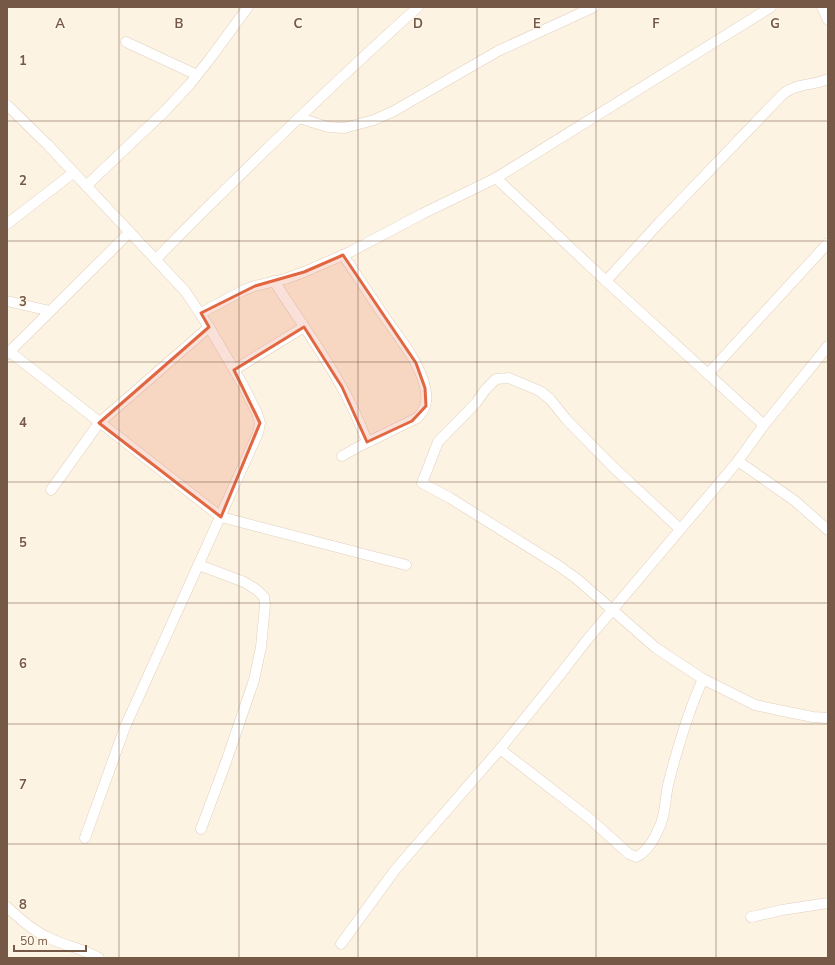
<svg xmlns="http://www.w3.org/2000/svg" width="835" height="965" viewBox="0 0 835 965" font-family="'Nunito Sans',sans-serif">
  <rect width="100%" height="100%" fill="#fdf3e2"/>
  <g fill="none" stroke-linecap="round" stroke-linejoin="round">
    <g stroke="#e2cfbd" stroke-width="11">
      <g id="minor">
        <polyline points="822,7 828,20"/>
        <polyline points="126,42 197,75"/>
        <polyline points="7,105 48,145 185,291 209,327 243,385 257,413 260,423 258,433 125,727 85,838"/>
        <polyline points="299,118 328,127 344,128 374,120 394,111 498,51 594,7"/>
        <polyline points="496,178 606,281 764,425"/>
        <polyline points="86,186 164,112 190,84 209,60 248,7"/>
        <polyline points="7,224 73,173"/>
        <path d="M156,259C241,173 328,88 418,7"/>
        <path d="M274,281C307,333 346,383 367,442"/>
        <path d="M606,281L659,223L782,95C795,83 813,86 828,79"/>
        <polyline points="7,301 50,311"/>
        <polyline points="201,313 244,290 255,286 285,279 304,272 350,252 422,214 496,178 771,7"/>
        <polyline points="10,352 221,517 406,565"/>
        <polyline points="7,354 130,232"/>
        <polyline points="234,370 304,327"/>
        <polyline points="708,374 828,243"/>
        <path d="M342,456L360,446L417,418C426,409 428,400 425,387C419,361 399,338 384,316C370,296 357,275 343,255"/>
        <polyline points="738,461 795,501 828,530"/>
        <polyline points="51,490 99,423 209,327"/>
        <polyline points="680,529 612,466 566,419 550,399 540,391 509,378 496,379 485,390 476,403 438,442 422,483 450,498 559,566 577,579 656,648 703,679 755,705 783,711 813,717 828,718"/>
        <polyline points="199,565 244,582 257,590 264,597 265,605 261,647 254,680 226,762 201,829"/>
        <path d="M500,749L589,818L629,854L636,857C648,852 655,837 660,826C666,813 665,795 669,781C678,746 688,712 703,679"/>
        <path d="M7,907C19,918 32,930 47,937C64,946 83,948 99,958"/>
        <polyline points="751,917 782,910 828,903"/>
        <polyline points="341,944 395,870 500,749 555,681 587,640 738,461 764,425 828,346"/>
      </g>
    </g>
    <use href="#minor" stroke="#fff" stroke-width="10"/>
  </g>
  <path fill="#e26741" fill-opacity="0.2" stroke="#e26741" stroke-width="3" stroke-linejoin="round" d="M343,255L416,363L425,388L426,406L412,421L367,442L342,387L304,327L234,370L260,423L221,517L99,423L209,327L201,313L255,286L304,272Z"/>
  <path fill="none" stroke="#765847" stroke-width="1" stroke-opacity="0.55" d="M119,7V958M239,7V958M358,7V958M477,7V958M596,7V958M716,7V958M7,121H828M7,241H828M7,362H828M7,482H828M7,603H828M7,724H828M7,844H828"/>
  <g font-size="13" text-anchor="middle" font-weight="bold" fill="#765847" stroke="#fff7e9" stroke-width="3" stroke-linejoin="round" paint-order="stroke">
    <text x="60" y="28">A</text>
    <text x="179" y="28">B</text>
    <text x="298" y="28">C</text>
    <text x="418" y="28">D</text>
    <text x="537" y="28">E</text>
    <text x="656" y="28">F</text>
    <text x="775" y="28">G</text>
    <text x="23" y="65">1</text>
    <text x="23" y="185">2</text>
    <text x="23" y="306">3</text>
    <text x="23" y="427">4</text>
    <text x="23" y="547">5</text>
    <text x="23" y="668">6</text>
    <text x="23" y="789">7</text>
    <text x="23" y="909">8</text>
  </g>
  <rect width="835" height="965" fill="none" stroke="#765847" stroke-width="16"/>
  <path d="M14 945v6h72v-6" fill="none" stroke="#765847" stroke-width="2"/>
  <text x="20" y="945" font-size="12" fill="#765847" stroke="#fff7e9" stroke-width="3" paint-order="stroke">50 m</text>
</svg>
